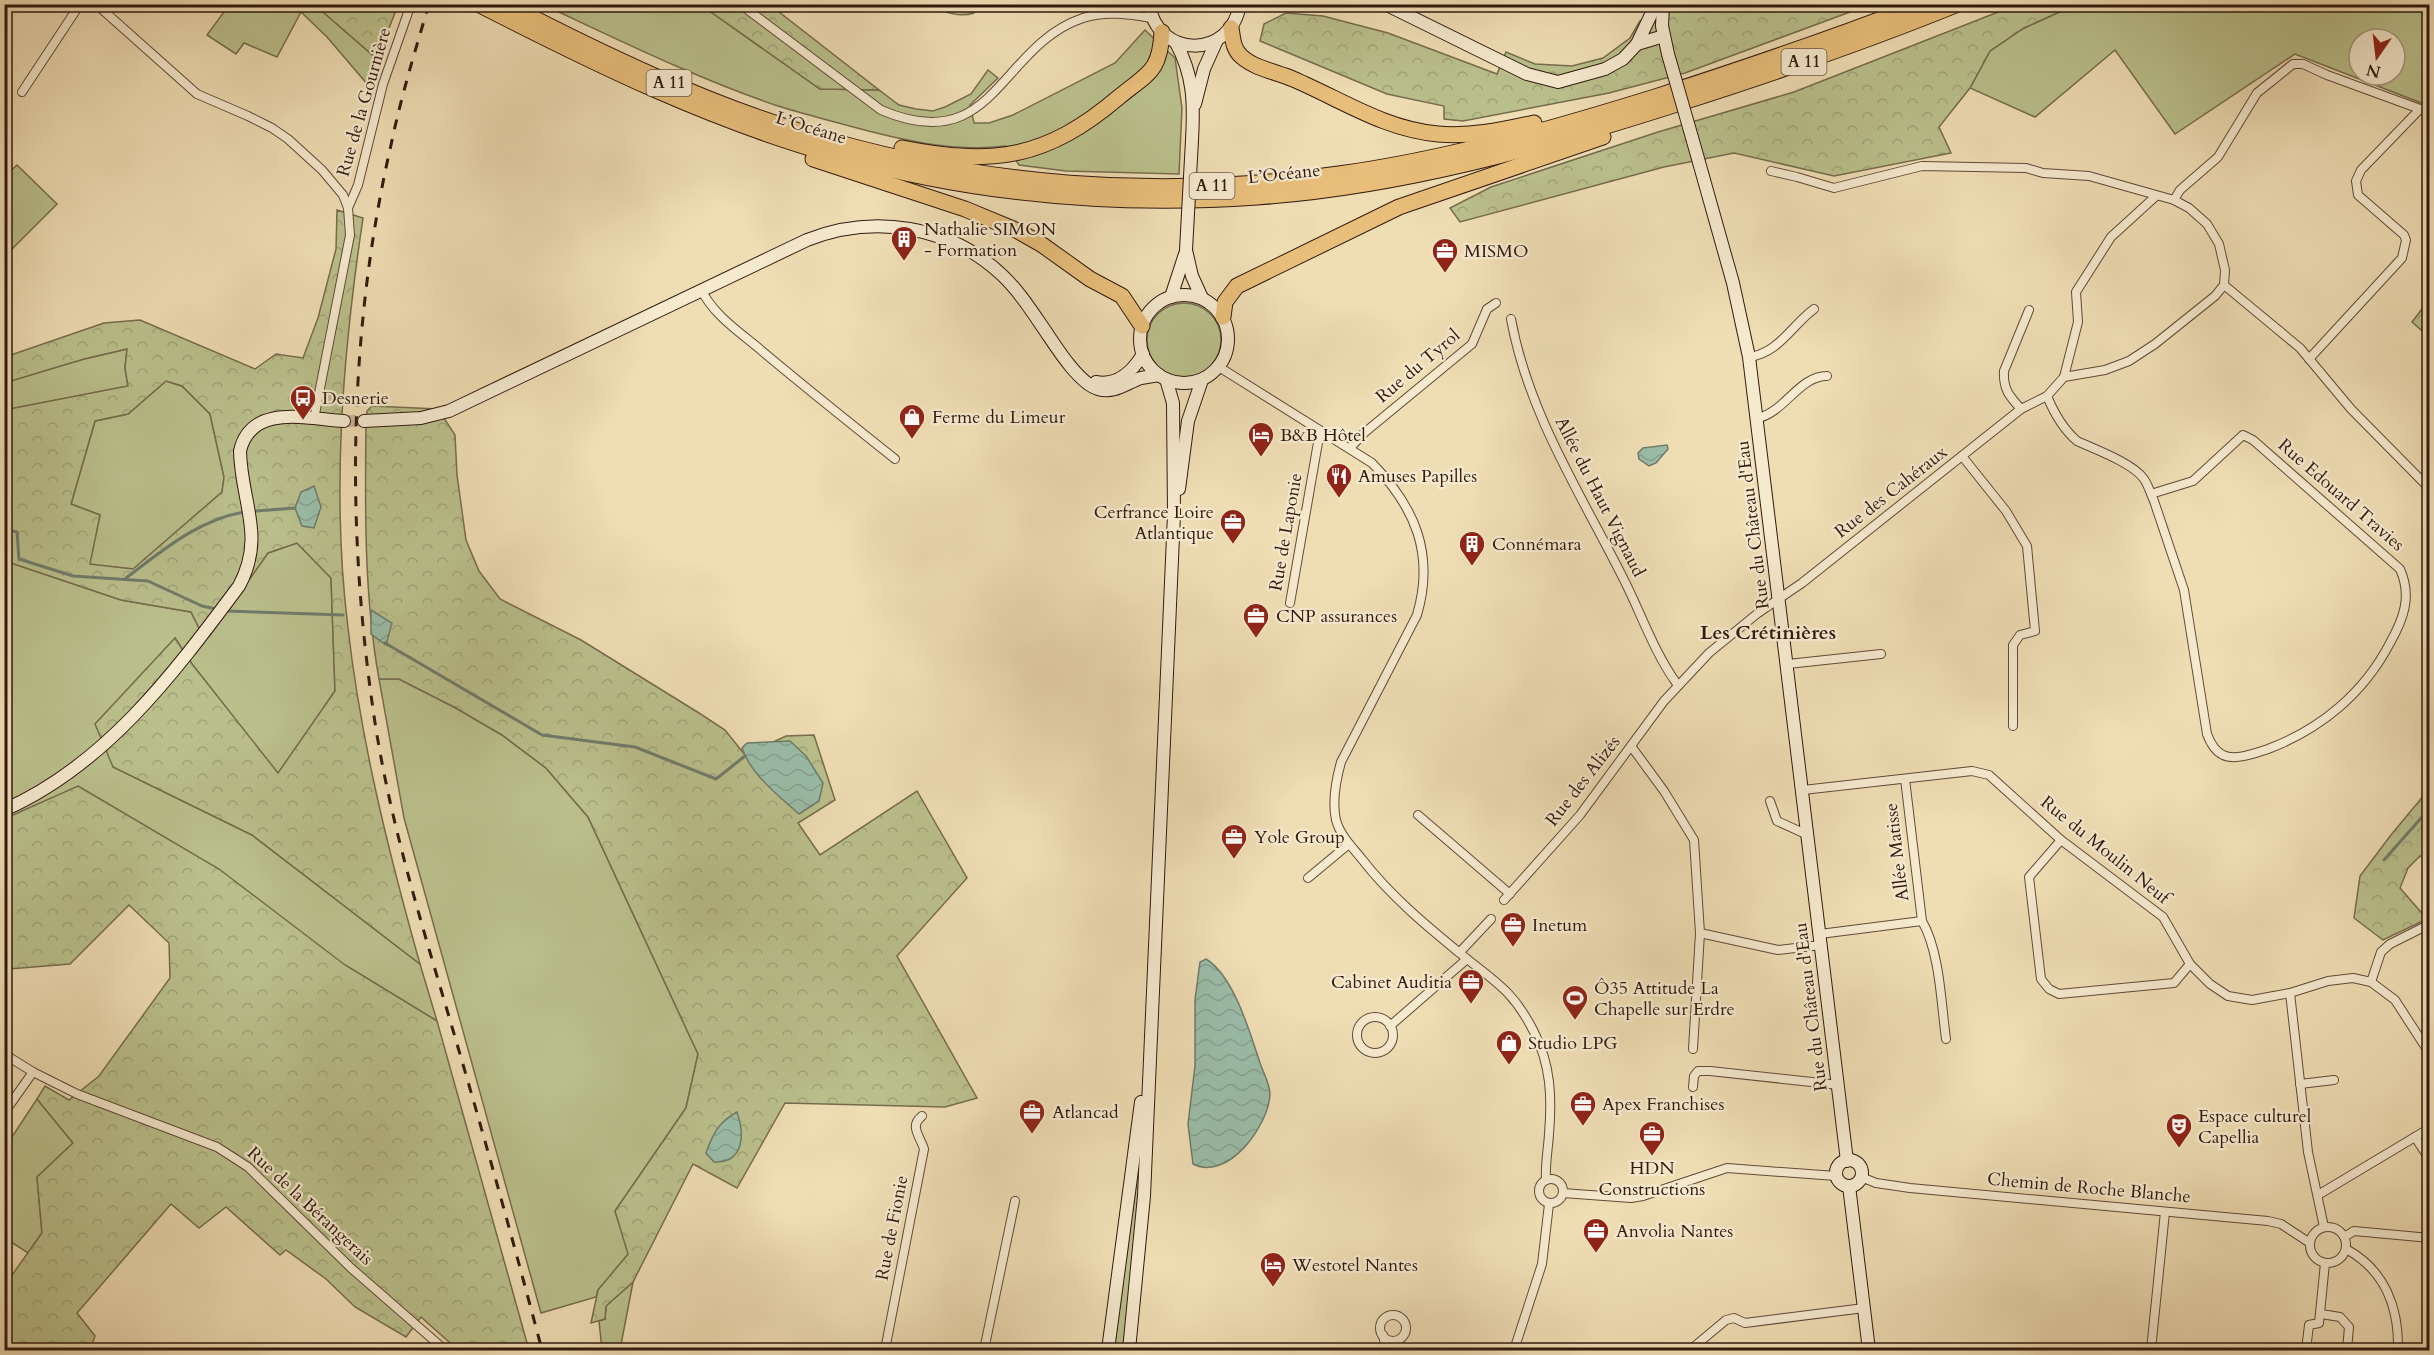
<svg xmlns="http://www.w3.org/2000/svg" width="2434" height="1355" viewBox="0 0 2434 1355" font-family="Cardo,serif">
  <defs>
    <pattern id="forest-crowns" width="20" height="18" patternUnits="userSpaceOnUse" patternTransform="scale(1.5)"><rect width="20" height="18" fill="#bac08c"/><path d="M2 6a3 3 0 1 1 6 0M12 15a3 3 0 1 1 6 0" fill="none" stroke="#a0a478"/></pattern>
    <pattern id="water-waves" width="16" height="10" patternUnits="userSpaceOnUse" patternTransform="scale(1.5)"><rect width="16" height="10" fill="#9abda9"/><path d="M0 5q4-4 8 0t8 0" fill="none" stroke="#85a290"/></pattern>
  </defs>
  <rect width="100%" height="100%" fill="#efddb4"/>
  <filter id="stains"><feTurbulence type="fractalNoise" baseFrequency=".00333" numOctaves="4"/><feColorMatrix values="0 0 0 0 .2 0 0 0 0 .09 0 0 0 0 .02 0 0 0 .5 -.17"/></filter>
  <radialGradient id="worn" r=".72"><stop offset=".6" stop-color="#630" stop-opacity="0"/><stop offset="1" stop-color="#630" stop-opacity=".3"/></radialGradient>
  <g fill="#bac08c" stroke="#766c4d" stroke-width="1.5" fill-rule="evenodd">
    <polygon points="229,5 315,5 377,59 368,85 327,37 301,12 277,57 244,43 236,54 207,35"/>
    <path d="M544,5H701L820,89L879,90L899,105L916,109L933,111L945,107L971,94L988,70L998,78L970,105L974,123H989L1013,115L1115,63L1145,30L1175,58L1182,108L1179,174L1066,171L1019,165L1006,146C955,152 906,141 857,128C831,121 804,114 778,106C698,79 621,41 544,5Z"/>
    <path d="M2075,5H2429V99L2424,104L2295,54L2175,134L2115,50L2035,117L1970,88L1990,51L2024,28ZM2359,39H2395V75H2359Z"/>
    <polygon points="17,165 57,204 5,256 5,176"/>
    <circle cx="1184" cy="340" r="37"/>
    <polygon points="127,349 125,368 128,386 5,410 4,360 11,380 84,359"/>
    <polygon points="166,381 182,386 210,414 224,477 222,492 134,569 89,565 100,515 71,504 95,421 128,414"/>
    <polygon points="297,543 331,578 335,691 278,774 192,664 175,638 113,767 252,835 420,964 437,1021 345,965 5,819 5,561 121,600 191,612 199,628 210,635 268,553"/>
    <polygon points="379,679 399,679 454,707 502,735 546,768 588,817 698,1054 686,1108 615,1211 629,1254 598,1290 596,1297 541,1313 404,818"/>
    <polygon points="37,1099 73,1143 37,1177 42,1233 28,1253 5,1238 4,1149"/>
    <polygon points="1140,1155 1143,1156 1126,1350 1114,1350"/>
    <polygon points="633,1282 620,1350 602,1350 599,1321 605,1319 606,1306"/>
  </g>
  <g fill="url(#forest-crowns)" stroke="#766c4d" stroke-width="1.5" fill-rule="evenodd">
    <polygon points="315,5 398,5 377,59"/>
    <polygon points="701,5 770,5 879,90 820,89"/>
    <path d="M935,5H976L974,13C962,17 943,14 935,5Z"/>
    <polygon points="1671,5 1869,5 1685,73 1609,93 1463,121 1444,119 1444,106 1387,94 1260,41 1264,24 1286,13 1323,16 1388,33 1497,74 1506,52 1535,64 1572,66 1603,58 1630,38 1640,21 1668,15"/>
    <polygon points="2016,5 2075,5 2024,28 1990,51 1970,88 1939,127 1951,153 1834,176 1734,153 1664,167 1460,222 1450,208 1491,187 1658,132 1794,92"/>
    <path d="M337,210L363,218C343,352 331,492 348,628C361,742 389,854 420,964L252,835L113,767L95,724L175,638L192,664L278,773L335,691L331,578L297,543L268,553L210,635L199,628L191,612L121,600L5,561L4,410L128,386L125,368L127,349L84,359L11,381L5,357L104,323L140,320L255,369L276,354L303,358L318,318L336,249ZM166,381L182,386L210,414L224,477L222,492L133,569L90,564L100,515L71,504L95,421L128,414Z"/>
    <polygon points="2429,300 2429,337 2412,322"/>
    <path d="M372,406L438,409L455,435L457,475L466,540L479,571L500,599L581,640L699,713L725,730L745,755L786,736L814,735L835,800L798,823L820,855L917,791L967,878L897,956L977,1098L945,1107L785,1103L737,1188L693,1164L633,1282L606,1306L605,1319L591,1323L598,1290L628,1254L615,1211L686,1108L698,1054L588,817L546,768L502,735L454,707L399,679H379C364,595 365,509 366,424L367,411Z"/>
    <polygon points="78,786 219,869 345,965 437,1021 529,1350 458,1350 421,1317 406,1337 355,1307 326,1279 286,1250 280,1255 226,1207 199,1228 171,1204 77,1313 95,1336 90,1350 17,1350 5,1344 5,1285 42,1233 37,1177 73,1143 37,1099 45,1086 69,1100 99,1076 170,978 169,943 129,905 70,964 9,969 5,966 4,819"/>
    <polygon points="2429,789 2429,862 2420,856 2408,868 2400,888 2427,919 2383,940 2354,918 2360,876 2391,835"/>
  </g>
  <g fill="url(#water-waves)" stroke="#707b6b" stroke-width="1.5">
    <polygon points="1667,445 1668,449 1656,463 1649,466 1639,459 1638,453 1643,448"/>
    <polygon points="314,486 321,507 314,528 302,526 295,508 301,492"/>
    <polygon points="371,610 392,623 386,645 371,634"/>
    <path d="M790,741L806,756L823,783L819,801L799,814C779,796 751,775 742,748L747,743Z"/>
    <path d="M1206,959C1234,976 1250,1033 1260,1063C1263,1072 1270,1084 1270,1094C1269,1125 1228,1182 1193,1164L1188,1124L1195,1066V1000L1200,962Z"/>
    <path d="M737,1112C745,1135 744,1163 714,1162L706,1153C713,1133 719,1122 737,1112Z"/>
  </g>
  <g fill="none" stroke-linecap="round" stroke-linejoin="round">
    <g stroke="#707b6b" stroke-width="3">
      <polyline points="256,511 295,508"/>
      <polyline points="4,529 17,532 19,559 73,576 148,581 202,606 216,609"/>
      <path d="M126,578C163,550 198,520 244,512"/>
      <polyline points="227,611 343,615"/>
      <polyline points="385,643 542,735 635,747 716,779 745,756"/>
      <polyline points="2384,860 2430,808"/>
    </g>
    <polyline stroke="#c9b693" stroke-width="12" stroke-dasharray="12 6" stroke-linecap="butt" points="344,421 364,421"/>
    <g stroke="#604a38" stroke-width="10">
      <g id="street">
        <polyline points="96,4 197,94 248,116 272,128 288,139 322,170 343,195 348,208 350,235 314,419"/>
        <path d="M740,4L881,110C995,159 999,46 1083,18C1105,11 1129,14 1151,18"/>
        <polyline points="22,92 80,4"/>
        <polyline points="2174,200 2180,190 2218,157 2257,93 2293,64 2303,64 2327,75 2420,109 2430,110"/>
        <polyline points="348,208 358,185 383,84 411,4"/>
        <polyline points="2224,285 2300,348 2351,409 2430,489"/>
        <path d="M701,289C713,315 741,333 762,351C806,388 850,423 895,459"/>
        <path d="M1511,319C1528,412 1579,491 1621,574C1640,610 1653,651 1677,684"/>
        <path d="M1749,357C1779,353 1792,325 1814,309"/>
        <polyline points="2309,359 2402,258 2406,240 2404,235 2358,195 2356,181 2361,170 2420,109"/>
        <path d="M1219,367L1372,463C1415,507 1435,554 1417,615L1341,762C1336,780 1332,802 1336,820C1340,835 1352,847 1361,858C1391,897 1429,928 1467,959C1499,984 1515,994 1534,1032C1551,1065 1552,1098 1549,1134C1548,1150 1545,1164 1546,1180"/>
        <polyline points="2064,377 2078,322 2076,292 2111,237 2156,196"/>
        <path d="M2047,396C2054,413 2063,429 2077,441C2094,449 2133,463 2144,479C2148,485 2151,494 2154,501L2184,590L2207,734C2210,742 2214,751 2223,755C2235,761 2256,753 2268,749C2321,729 2364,693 2390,643C2404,618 2412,596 2400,569L2253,440L2243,435L2193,481L2151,494"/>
        <path d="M2021,409C2009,396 2003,389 2004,371L2029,310"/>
        <path d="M1758,418C1785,412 1799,376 1827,376"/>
        <polyline points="1350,448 1364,433 1472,344 1487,309 1496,303"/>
        <polyline points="1962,456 2006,511 2027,546 2035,631 2020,635 2013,645 2013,726"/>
        <polyline points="1290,603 1320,431"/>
        <polyline points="1788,664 1881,654"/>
        <polyline points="1631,746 1664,791 1694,840 1700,933 1693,1049"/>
        <path d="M1905,779L1922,921C1940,952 1941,1003 1946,1039"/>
        <polyline points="1803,790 1972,771 1989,775 2061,840 2163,917 2190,964 2210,984 2228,996 2252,1000 2290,993 2328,981 2353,978 2371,982 2395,1000 2430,1054"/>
        <polyline points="1770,801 1777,821 1808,835"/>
        <polyline points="1418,815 1510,894"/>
        <polyline points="2061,840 2029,877 2041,979 2049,989 2059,994 2174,983 2190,964"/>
        <polyline points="1308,878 1349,844"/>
        <polyline points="1504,900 1580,815 1664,701 1709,653 1758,613 1802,583 2021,409 2047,396 2064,377 2105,370 2129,361 2155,344 2215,296 2224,285 2225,270 2219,244 2207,224 2189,208 2174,200 2089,176 2043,173 2026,168 1922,166 1834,188 1797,177 1771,171"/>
        <polyline points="1700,933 1778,950 1821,945"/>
        <polyline points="1820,934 1922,921"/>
        <polyline points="1460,952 1491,919"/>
        <polyline points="2371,982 2381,952 2390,944 2430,924"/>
        <polyline points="2290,993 2308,1152 2324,1227"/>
        <circle cx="1375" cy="1035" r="18"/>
        <polyline points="1390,1026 1467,959"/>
        <polyline points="4,1054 33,1072 77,1094 217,1147 248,1167 351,1268 445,1350"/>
        <polyline points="2300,1084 2334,1080"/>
        <polyline points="1693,1087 1694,1076 1698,1071 1710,1071 1839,1085"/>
        <polyline points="4,1113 33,1072"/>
        <polyline points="2415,1137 2430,1160"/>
        <polyline points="1861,1177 1876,1183 1910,1188 2268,1221 2281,1224 2310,1243"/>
        <circle cx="1551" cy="1191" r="12"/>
        <polyline points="1563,1193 1631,1198 1643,1196 1727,1168 1836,1176"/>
        <polyline points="2318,1195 2430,1128"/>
        <circle cx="2328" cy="1245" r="18"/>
        <polyline points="2344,1237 2354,1231 2430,1238"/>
        <path d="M2346,1249C2385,1270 2399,1308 2398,1350"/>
        <polyline points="2321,1314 2340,1317 2349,1327 2347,1350"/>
        <circle cx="1393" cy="1328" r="13"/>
        <polyline points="1383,1335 1386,1350"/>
        <path d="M885,1350L924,1149C920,1136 909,1126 922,1116"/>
        <polyline points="984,1350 1015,1201"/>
        <polyline points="1514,1350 1542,1264 1549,1204"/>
        <polyline points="1690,1350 1726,1320 1734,1318 1745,1323 1864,1308"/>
        <polyline points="2151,1350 2165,1212"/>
        <polyline points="2306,1350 2309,1325 2319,1323 2325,1263"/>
      </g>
    </g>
    <g stroke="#31190e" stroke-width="14">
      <g id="secondary">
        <path d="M1149,4C1157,59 1231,60 1240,4"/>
        <polyline points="1385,4 1527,74 1558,82 1605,69 1623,59 1637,44 1656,4"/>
        <polyline points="1663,4 1662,26 1668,54"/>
        <path d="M1176,43C1194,76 1194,103 1192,140"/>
        <polyline points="1637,44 1664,36"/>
        <polyline points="1195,104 1204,69 1217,40"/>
        <polyline points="1693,141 1733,283 1749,357 1847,1161"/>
        <polyline points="1186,250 1192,276 1202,298"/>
        <circle cx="1184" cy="339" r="44"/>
        <polyline points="1171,297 1185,254"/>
        <path d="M1096,382C1117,386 1133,371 1143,354"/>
        <path d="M364,421L421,418L449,411L807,240C873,214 949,225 1002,275C1018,290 1031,310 1044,329C1055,345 1078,383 1098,389C1115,394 1126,383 1141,378C1147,377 1153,376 1159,375"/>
        <polyline points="1179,489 1188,421 1202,380"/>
        <path d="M4,810C106,765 174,673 239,586C266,536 241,502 240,451C251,403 308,419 344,421"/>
        <circle cx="1849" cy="1173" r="13"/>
        <polyline points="1849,1186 1869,1350"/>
        <polyline points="1108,1350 1141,1102"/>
        <polyline points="1129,1350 1144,1196 1174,514 1173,403 1166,379"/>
      </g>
    </g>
    <g stroke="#31190e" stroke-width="17">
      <g id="highway">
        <path d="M478,4C593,63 709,120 834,155C971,194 1115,207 1257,197C1401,187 1543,147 1680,103C1774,73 1867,41 1958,4"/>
        <path d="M506,4C603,54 701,101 805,133C977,186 1161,200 1339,174C1447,159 1552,129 1655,97C1745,68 1833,38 1921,4"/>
        <path d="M1231,28C1233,40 1233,49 1242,57C1256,69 1277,72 1293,79C1342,100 1384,129 1438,134C1470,137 1503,130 1534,123"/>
        <path d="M902,148C994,166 1046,159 1119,97C1148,73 1160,72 1162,32"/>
        <polyline points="813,159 965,209 1018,231 1041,244 1090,279 1122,296 1142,326"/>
        <polyline points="1223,317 1225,302 1237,286 1399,207 1603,137"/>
      </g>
    </g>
    <use href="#street" stroke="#f5e9ce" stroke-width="8"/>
    <use href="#secondary" stroke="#f5e9ce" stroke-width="12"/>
    <use href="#highway" stroke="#e8be7a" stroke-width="15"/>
    <path stroke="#31190e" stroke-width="3" stroke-dasharray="10 10" stroke-linecap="butt" d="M429,4C415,51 401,97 391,145C349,328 346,523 373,709C389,823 425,934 457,1044C487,1146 515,1248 542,1350"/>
    <g stroke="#31190e" stroke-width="14" stroke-linecap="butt">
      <g id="secondary-bridge">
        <polyline points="1668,54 1693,141"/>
        <polyline points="1186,250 1192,140"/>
      </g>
    </g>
    <use href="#secondary-bridge" stroke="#f5e9ce" stroke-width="12"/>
  </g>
  <defs>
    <g id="building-pin" transform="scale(1.35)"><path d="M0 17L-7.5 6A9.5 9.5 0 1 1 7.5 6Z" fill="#8f2418" stroke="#f5e9ce"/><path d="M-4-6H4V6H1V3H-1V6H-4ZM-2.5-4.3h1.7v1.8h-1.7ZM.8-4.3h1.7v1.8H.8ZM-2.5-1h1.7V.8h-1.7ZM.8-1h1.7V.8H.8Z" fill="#fff"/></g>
    <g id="office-pin" transform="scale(1.35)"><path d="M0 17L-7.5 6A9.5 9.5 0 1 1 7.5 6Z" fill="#8f2418" stroke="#f5e9ce"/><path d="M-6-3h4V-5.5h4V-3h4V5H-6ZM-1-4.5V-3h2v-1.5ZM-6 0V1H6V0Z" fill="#fff"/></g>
    <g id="bus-pin" transform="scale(1.35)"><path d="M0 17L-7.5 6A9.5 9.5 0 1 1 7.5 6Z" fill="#8f2418" stroke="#f5e9ce"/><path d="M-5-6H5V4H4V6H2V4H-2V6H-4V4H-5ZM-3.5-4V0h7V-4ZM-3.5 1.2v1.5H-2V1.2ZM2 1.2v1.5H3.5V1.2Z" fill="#fff"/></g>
    <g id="shop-pin" transform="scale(1.35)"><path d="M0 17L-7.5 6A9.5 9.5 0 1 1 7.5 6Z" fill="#8f2418" stroke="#f5e9ce"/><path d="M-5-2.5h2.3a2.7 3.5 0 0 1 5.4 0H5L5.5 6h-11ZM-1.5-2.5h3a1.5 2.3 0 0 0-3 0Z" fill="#fff"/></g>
    <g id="hotel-pin" transform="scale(1.35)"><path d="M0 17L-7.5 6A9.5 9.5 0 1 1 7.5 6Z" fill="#8f2418" stroke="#f5e9ce"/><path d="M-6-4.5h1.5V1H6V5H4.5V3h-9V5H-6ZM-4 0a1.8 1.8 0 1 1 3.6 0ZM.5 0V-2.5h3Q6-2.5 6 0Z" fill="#fff"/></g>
    <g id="restaurant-pin" transform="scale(1.35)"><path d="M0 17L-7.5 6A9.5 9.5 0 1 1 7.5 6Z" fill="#8f2418" stroke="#f5e9ce"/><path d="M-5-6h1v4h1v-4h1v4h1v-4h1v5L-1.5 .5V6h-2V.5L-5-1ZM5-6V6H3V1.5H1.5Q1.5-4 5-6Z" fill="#fff"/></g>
    <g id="stadium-pin" transform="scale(1.35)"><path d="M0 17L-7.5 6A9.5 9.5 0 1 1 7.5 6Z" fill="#8f2418" stroke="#f5e9ce"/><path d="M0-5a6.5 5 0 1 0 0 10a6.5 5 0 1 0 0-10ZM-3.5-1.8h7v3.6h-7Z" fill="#fff"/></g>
    <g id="theatre-pin" transform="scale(1.35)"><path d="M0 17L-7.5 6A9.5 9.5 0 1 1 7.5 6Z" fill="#8f2418" stroke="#f5e9ce"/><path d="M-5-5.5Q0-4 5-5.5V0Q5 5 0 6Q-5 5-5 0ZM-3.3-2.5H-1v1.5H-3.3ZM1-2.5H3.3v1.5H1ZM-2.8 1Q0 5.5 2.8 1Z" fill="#fff"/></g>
  </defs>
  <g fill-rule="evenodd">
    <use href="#building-pin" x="904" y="239"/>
    <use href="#office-pin" x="1445" y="251"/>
    <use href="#bus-pin" x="303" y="398"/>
    <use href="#shop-pin" x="912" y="417"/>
    <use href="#hotel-pin" x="1261" y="435"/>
    <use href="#restaurant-pin" x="1339" y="476"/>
    <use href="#office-pin" x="1233" y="522"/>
    <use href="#building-pin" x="1472" y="544"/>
    <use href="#office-pin" x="1256" y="616"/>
    <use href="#office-pin" x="1234" y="837"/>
    <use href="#office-pin" x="1513" y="925"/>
    <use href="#office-pin" x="1471" y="982"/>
    <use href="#stadium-pin" x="1575" y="998"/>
    <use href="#shop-pin" x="1509" y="1043"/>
    <use href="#office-pin" x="1583" y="1104"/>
    <use href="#office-pin" x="1032" y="1112"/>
    <use href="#theatre-pin" x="2179" y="1126"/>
    <use href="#office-pin" x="1652" y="1134"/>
    <use href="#office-pin" x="1596" y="1231"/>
    <use href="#hotel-pin" x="1273" y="1265"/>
  </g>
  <g text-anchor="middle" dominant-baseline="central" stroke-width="4.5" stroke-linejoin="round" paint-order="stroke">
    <g fill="#f5e9ce" stroke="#6c5748" stroke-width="1.5">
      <rect x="1781.5" y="49" width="45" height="26" rx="4.5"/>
      <rect x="646.5" y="70" width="45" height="26" rx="4.5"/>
      <rect x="1189.5" y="173" width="45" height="26" rx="4.5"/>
    </g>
    <g font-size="16" font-weight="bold" fill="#31190e">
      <text x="1804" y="62">A 11</text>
      <text x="669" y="83">A 11</text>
      <text x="1212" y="186">A 11</text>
    </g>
    <g font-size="18" fill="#31190e" stroke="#f5e9ce">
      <text transform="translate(364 102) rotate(-74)">Rue de la Gournière</text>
      <text transform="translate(811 128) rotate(17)">L’Océane</text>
      <text transform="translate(1284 174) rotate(-6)">L’Océane</text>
      <text transform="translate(1418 366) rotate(-40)">Rue du Tyrol</text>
      <text transform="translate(1891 492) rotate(-38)">Rue des Cahéraux</text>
      <text transform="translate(2341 495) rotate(41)">Rue Edouard Travies</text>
      <text transform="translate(1600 497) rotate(63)">Allée du Haut Vignaud</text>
      <text transform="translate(1753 525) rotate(-97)">Rue du Château d'Eau</text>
      <text transform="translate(1286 532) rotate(-80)">Rue de Laponie</text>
      <text transform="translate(1583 781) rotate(-52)">Rue des Alizés</text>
      <text transform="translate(2105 850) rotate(39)">Rue du Moulin Neuf</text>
      <text transform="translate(1897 852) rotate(-97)">Allée Matisse</text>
      <text transform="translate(1811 1007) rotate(-97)">Rue du Château d'Eau</text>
      <text transform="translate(2089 1188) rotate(5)">Chemin de Roche Blanche</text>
      <text transform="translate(310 1206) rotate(43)">Rue de la Bérangerais</text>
      <text transform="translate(892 1228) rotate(-79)">Rue de Fionie</text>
    </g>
    <g font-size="18" fill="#31190e" stroke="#f5e9ce" text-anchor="start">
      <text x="924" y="229">Nathalie SIMON<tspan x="924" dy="21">- Formation</tspan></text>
      <text x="1464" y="251">MISMO</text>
      <text x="322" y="398">Desnerie</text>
      <text x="932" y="417">Ferme du Limeur</text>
      <text x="1280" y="435">B&amp;B Hôtel</text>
      <text x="1358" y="476">Amuses Papilles</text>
      <text x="1214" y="512" text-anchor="end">Cerfrance Loire<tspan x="1214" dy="21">Atlantique</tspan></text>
      <text x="1492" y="544">Connémara</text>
      <text x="1276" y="616">CNP assurances</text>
      <text x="1254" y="837">Yole Group</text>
      <text x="1532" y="925">Inetum</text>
      <text x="1452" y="982" text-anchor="end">Cabinet Auditia</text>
      <text x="1594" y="988">Ô35 Attitude La<tspan x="1594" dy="21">Chapelle sur Erdre</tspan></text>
      <text x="1528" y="1043">Studio LPG</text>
      <text x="1602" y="1104">Apex Franchises</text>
      <text x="1052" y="1112">Atlancad</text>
      <text x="2198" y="1116">Espace culturel<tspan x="2198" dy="21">Capellia</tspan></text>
      <text x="1652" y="1168" text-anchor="middle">HDN<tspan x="1652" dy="21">Constructions</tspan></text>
      <text x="1616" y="1231">Anvolia Nantes</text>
      <text x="1292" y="1265">Westotel Nantes</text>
    </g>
    <g font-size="20" font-weight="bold" fill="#31190e" stroke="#f5e9ce">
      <text x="1768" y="632">Les Crétinières</text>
    </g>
  </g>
  <rect width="2434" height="1355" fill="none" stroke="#efddb4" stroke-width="24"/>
  <rect x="6" y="6" width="2422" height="1343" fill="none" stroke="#31190e" stroke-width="3"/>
  <rect x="12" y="12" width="2410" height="1331" fill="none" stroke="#31190e" stroke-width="1.5"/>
  <g transform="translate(2377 57) rotate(194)"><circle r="28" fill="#f5e9ce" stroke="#a79681" stroke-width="1.5"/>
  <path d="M0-4.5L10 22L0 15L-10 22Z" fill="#8f2418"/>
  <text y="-9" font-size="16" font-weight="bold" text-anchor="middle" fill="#31190e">N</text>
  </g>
  <rect width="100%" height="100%" filter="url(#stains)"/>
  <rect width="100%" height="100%" fill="url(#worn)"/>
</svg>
